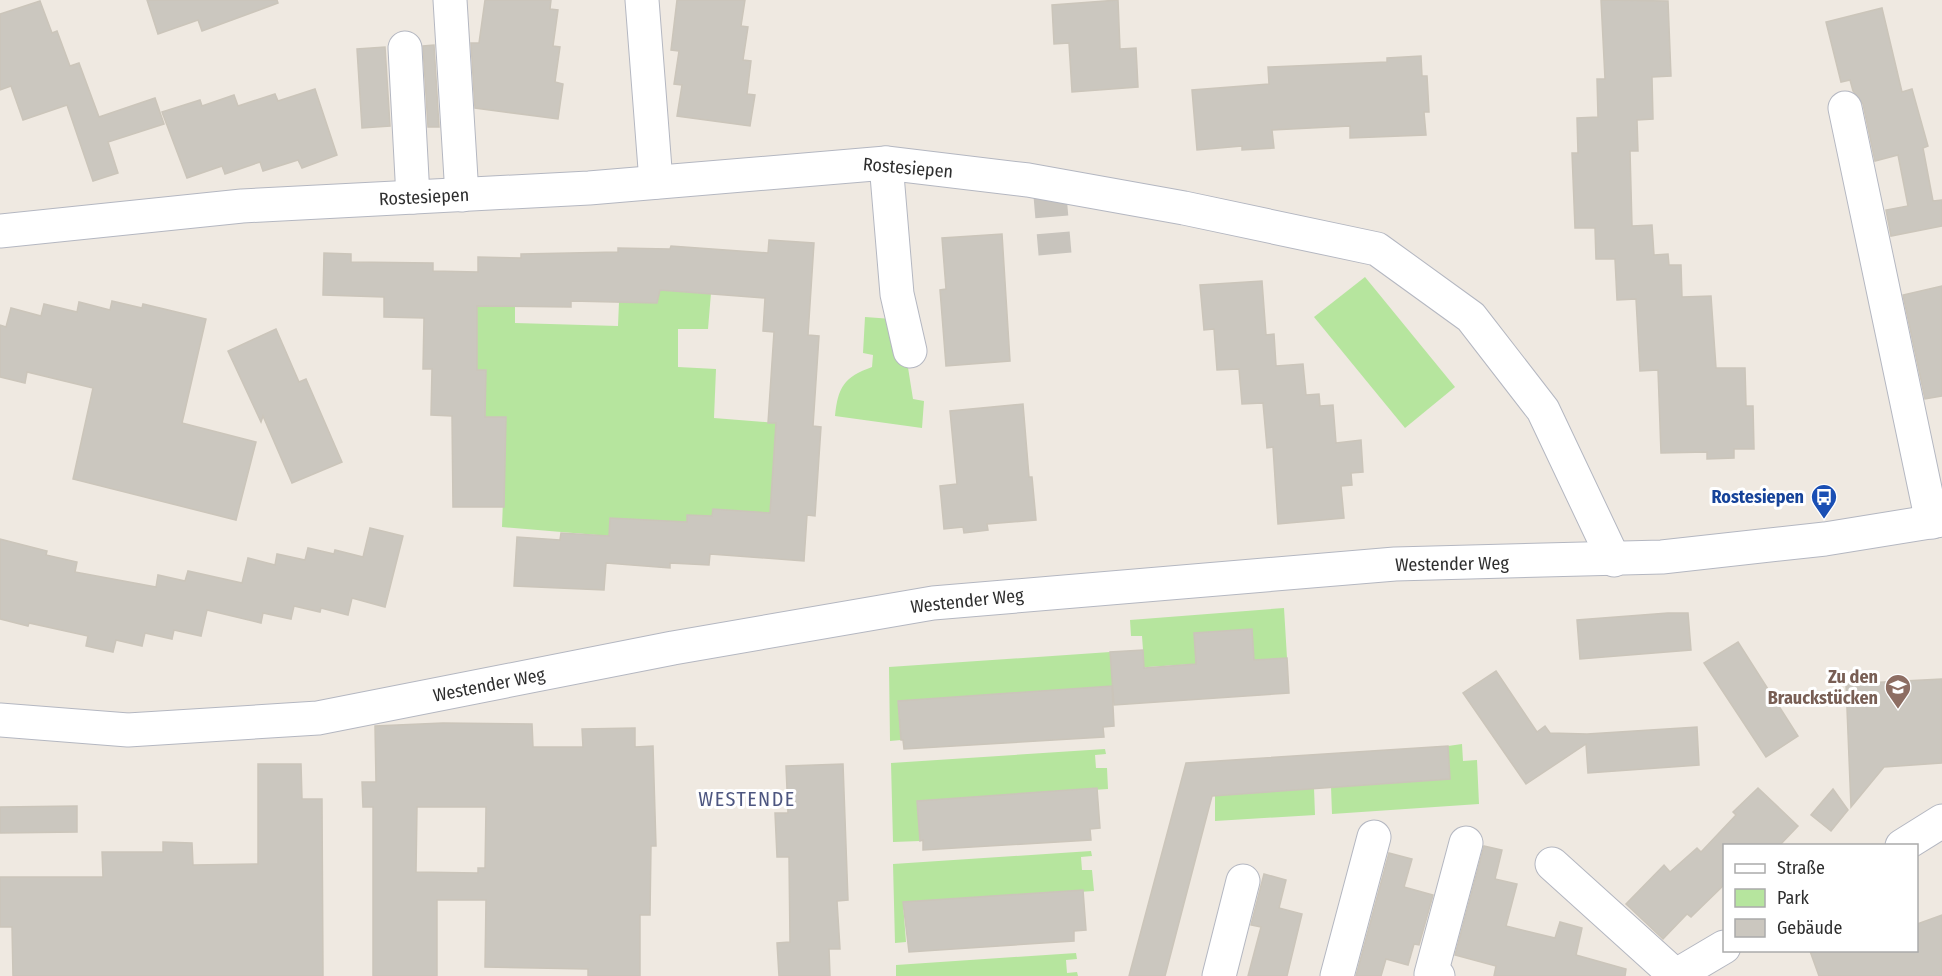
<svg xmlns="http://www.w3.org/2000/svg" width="1942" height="976" viewBox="0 0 1942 976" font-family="'Fira Sans Condensed',sans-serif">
  <rect width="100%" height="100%" fill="#efe9e1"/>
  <g fill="#b6e59e">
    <polygon points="1365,277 1455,387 1405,428 1314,317"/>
    <polygon points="660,290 711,293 708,329 678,329 678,367 716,369 714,418 776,423 770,513 713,509 712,516 688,515 687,522 610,519 609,536 502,527 506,417 485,417 486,370 477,370 477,306 515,306 515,323 618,326 619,302 657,303"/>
    <path d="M865,317L906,320V355L913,399L924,401L922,428L835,416C838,387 844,377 872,367L873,355L863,353Z"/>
    <polygon points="1284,608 1287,658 1132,668 1132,651 1143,650 1142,636 1131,636 1130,620"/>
    <polygon points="1110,652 1111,666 1123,686 898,701 901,740 890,741 889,667"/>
    <polygon points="1462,744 1463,761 1477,760 1479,804 1332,814 1331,787 1450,779 1448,746"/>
    <polygon points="1105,749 1106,754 1095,755 1096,768 1107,768 1108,789 918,801 920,841 893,842 891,763"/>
    <polygon points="1314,788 1315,815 1215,821 1215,795"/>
    <polygon points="1091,851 1092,856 1081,857 1082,870 1092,870 1094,891 903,903 906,942 895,943 893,864"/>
    <polygon points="1076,953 1077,959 1066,960 1067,973 1077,972 1078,976 896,976 896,965"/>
  </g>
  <g fill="#cbc7bf" stroke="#cbc5ba" stroke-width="1.5" fill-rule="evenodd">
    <polygon points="147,0 277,0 278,3 202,31 198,20 158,34"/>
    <polygon points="485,0 551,0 550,9 558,10 553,46 560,47 555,82 563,84 558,119 475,108 471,43 479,43"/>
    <polygon points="677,0 745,0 741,26 748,27 743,60 751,61 747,94 755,95 750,126 677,116 682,85 674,84 679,51 671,50"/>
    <polygon points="1118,0 1120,49 1136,48 1138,87 1072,92 1069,43 1054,44 1052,5"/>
    <polygon points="1601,0 1668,1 1671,76 1652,77 1653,119 1637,120 1638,151 1630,151 1632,226 1652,225 1654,255 1668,254 1669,265 1681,265 1682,297 1711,296 1716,368 1745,368 1746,406 1753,406 1754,449 1734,449 1734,458 1707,459 1707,452 1661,453 1658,370 1640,371 1636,299 1617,300 1615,259 1596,259 1595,228 1575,228 1572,153 1578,153 1577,118 1598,117 1597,79 1605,79"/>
    <polygon points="40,1 52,33 57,31 70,66 79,63 99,117 155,98 164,124 108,142 118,173 93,181 67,105 23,120 11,86 0,90 0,14"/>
    <polygon points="1882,8 1902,92 1912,89 1928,146 1923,148 1933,201 1942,200 1942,226 1891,236 1886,210 1908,206 1898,155 1875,161 1863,104 1853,91 1850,80 1841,82 1826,22"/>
    <polygon points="434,45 439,127 428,127 423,46"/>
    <polygon points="385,47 390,126 362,128 357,49"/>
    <polygon points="1421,56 1422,76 1427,76 1429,112 1424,112 1426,135 1350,138 1350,126 1272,130 1274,148 1242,150 1242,146 1197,150 1192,90 1269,84 1268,67 1387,62 1387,58"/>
    <polygon points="315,89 337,155 302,168 298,160 263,171 260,162 225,174 222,166 187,178 162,112 200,100 202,106 234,95 238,106 275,94 278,101"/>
    <polygon points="1002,234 1010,361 946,366 940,290 946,289 942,238"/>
    <polygon points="769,240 814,243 808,335 819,336 813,426 821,427 815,516 807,515 804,561 710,554 709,565 670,563 670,568 606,563 604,590 514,586 517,537 560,540 561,533 609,536 610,518 687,522 687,515 712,516 713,509 770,513 776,423 768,423 774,332 763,331 765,298 660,290 657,303 571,301 571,307 477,306 477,370 486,370 485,417 506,417 504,507 453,507 452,416 431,415 432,369 423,369 424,318 384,317 384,297 323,295 324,253 351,254 351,262 433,263 433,271 478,272 478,257 521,258 521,254 618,252 618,248 670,249 671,246 768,253"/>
    <polygon points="1262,281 1266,335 1274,334 1276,366 1303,364 1306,395 1319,394 1320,406 1333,405 1336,443 1361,440 1363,472 1351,473 1352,485 1341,486 1344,518 1278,524 1273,447 1267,448 1263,403 1242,404 1239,369 1217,370 1214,329 1204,330 1200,285"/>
    <polygon points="1942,286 1942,396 1925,399 1903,295"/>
    <polygon points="112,301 142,308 143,304 206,319 182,423 256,442 236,520 73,479 93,388 27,372 25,383 0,377 0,325 6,327 11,308 41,316 44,304 77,312 79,302 110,310"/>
    <polygon points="276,329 299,382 306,379 342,462 292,483 263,416 261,422 228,351"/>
    <polygon points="1023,404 1029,477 1032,477 1036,520 987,524 988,530 964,533 963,527 944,529 940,486 957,484 950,411"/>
    <polygon points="370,528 403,536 385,607 352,598 348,615 321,608 320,612 294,606 291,619 263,613 261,623 207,610 201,636 174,630 172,639 145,633 142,646 116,640 113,652 86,646 88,636 29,623 28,626 0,619 0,539 47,551 46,555 77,562 75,572 156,587 158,575 185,581 188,571 242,583 248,558 275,565 277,554 305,560 308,548 334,554 335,550 363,557"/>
    <polygon points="1668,613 1688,613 1691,650 1580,659 1577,620"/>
    <polygon points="1252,629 1254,660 1287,658 1289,693 1114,705 1110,652 1143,650 1144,668 1196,664 1194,633"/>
    <polygon points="1738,642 1798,736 1766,757 1704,663"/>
    <polygon points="1496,671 1537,732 1545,726 1550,733 1587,734 1697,727 1699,765 1588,773 1586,744 1526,784 1463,693"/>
    <polygon points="1942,679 1942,763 1884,767 1851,807 1846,684"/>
    <polygon points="1112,686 1114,726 1103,727 1104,737 904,749 903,740 901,740 898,701"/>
    <path d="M443,723L532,724L533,747H583L582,729L635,728V747L653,746L656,846H651L650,915H640V976H588V969L485,967L486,900H437V976H373V807H363L362,782H376L375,726ZM417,807H486L485,868H478V873L416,872Z"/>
    <polygon points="1448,746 1450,779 1212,796 1165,976 1129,976 1186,763"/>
    <polygon points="258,764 301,764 302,799 322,799 323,976 13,976 12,927 0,927 0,877 103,877 102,852 163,852 163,842 192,843 193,865 258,864"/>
    <polygon points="843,764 848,900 837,901 840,949 829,949 830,976 779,976 777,943 790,942 789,857 777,857 775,813 788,813 786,766"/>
    <polygon points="1097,788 1100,828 1090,829 1091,840 923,850 923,840 920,841 917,801"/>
    <polygon points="1758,788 1798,826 1779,846 1725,846 1725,884 1691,917 1687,914 1663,939 1626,904 1664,865 1670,872 1697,848 1701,852 1736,815 1733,812"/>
    <polygon points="1833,789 1848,810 1831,831 1811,815"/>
    <polygon points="77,806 77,832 0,833 0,807"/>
    <polygon points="1484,846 1502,850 1495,879 1517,884 1506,926 1555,938 1560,922 1582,928 1576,955 1626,969 1625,976 1494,976 1496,966 1455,955"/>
    <polygon points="1389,853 1412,859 1404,887 1433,895 1419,945 1414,944 1408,965 1386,959 1381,976 1356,976"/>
    <polygon points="1264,874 1286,880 1279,908 1302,914 1287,976 1248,976 1261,927 1251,925"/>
    <polygon points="1083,890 1086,930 1074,931 1074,941 909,952 903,902"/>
    <polygon points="1942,915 1942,976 1819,976 1810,951 1917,951 1917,924"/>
  </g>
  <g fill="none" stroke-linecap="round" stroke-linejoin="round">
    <polyline stroke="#c8c4bd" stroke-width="33" stroke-dasharray="33 16" stroke-linecap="butt" points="1049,184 1055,254"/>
    <g stroke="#b4b7c1" stroke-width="35">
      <g id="minor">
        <polyline points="450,0 462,195"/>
        <polyline points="642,0 656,182"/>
        <polyline points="405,48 413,197"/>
        <polyline points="1845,108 1932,522"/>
        <polyline points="886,163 897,294 910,351"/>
        <polyline points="0,231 242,206 589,188 886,163 1028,180 1184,208 1377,249 1471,317 1543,410 1614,560"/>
        <polyline points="0,720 128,730 318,718 673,648 933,603 1395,564 1662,557 1825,539 1942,520"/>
        <polyline points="1902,846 1942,821"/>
        <polyline points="1552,864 1676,976"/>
        <polyline points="1219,976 1243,881"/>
        <polyline points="1337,976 1374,837"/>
        <polyline points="1438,976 1431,974 1466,843"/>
        <polyline points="1675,976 1724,947"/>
      </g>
    </g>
    <use href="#minor" stroke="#fff" stroke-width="33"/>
  </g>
  <defs>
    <g id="bus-pin" transform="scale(1.35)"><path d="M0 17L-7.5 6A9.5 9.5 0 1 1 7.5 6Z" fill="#1a4fb4" stroke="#fff"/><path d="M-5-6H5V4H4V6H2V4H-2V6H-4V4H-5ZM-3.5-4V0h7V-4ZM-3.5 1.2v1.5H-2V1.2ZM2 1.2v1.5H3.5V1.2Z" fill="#fff"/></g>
    <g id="school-pin" transform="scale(1.35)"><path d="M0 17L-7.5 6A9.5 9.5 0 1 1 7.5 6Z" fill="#8d6e63" stroke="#fff"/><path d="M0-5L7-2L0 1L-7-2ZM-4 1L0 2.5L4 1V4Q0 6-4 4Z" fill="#fff"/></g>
  </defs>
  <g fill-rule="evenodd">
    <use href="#bus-pin" x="1824" y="497"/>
    <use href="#school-pin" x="1898" y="687"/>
  </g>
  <g text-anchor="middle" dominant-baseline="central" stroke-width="6" stroke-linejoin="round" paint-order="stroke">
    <g font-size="18" fill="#2e2e2e" stroke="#fff">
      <text transform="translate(908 168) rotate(5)">Rostesiepen</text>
      <text transform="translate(424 197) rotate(-3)">Rostesiepen</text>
      <text transform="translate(1452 564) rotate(-1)">Westender Weg</text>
      <text transform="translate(967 601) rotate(-6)">Westender Weg</text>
      <text transform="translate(489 685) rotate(-11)">Westender Weg</text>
    </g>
    <g font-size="18" font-weight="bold" fill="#164399" stroke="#fff" text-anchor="end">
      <text x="1804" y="497">Rostesiepen</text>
    </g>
    <g font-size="18" font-weight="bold" fill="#785e54" stroke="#fff" text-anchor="end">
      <text x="1878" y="677">Zu den<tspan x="1878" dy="21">Brauckstücken</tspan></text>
    </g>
    <g font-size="20" letter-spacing="1.5" fill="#4d5680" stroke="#fff">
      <text x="747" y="799">WESTENDE</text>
    </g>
  </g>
  <rect x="1723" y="844" width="195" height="108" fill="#ffffff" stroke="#ababab" stroke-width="1.5"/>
  <rect x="1735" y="864" width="30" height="9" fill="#ffffff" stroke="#ababab" stroke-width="1.5"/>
  <text x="1777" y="874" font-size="18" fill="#2e2e2e">Straße</text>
  <rect x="1735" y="889" width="30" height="18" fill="#b6e59e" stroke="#ababab" stroke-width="1.5"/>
  <text x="1777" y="904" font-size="18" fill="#2e2e2e">Park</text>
  <rect x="1735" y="919" width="30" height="18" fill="#cbc7bf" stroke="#ababab" stroke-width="1.5"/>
  <text x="1777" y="934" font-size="18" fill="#2e2e2e">Gebäude</text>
</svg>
